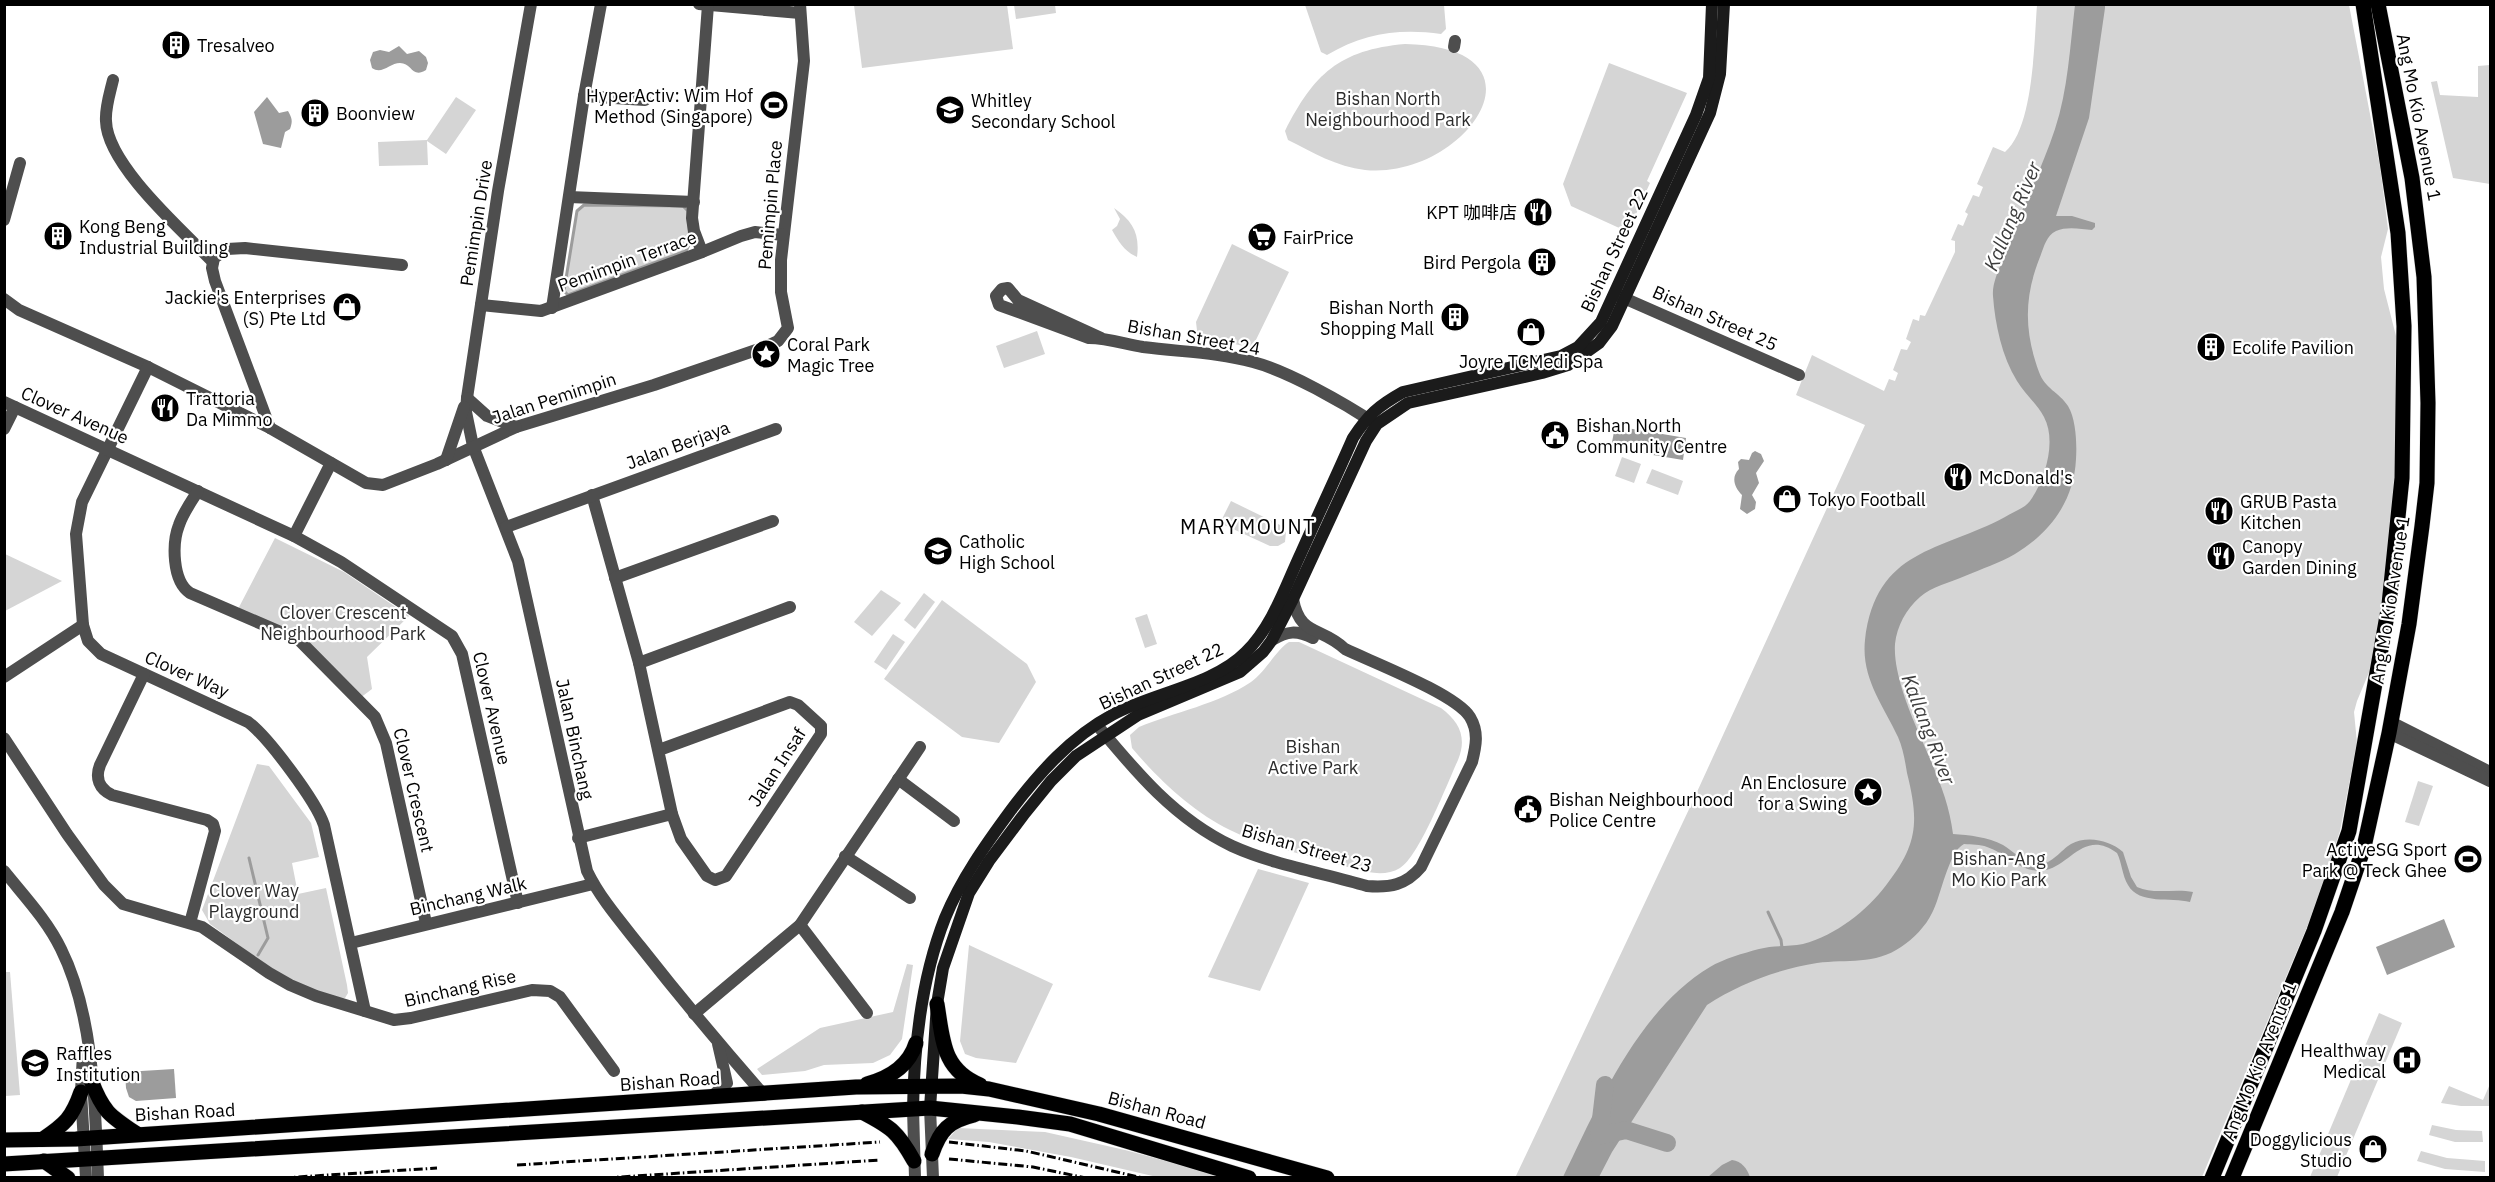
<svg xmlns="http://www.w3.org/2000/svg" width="2495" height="1182" viewBox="0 0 2495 1182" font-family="'IBM Plex Sans','Noto Sans SC',sans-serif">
  <rect width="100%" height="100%" fill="#fff"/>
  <g fill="#d5d5d5">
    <polygon points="854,5 1007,5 1013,49 862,68"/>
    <polygon points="1014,5 1055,5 1056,13 1016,19"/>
    <path d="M1305,5H1444L1446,29L1441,34C1401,28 1363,33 1327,55L1321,52Z"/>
    <path d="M2037,5H2349L2380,166L2388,229L2381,257L2384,289L2396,336L2395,480L2380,616L2370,670L2357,701L2354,712L2357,743L2340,831L2315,908L2202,1177L1515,1178L1691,805L1865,425L1796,395L1812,355L1884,391L1889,379L1895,381L1898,373L1893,370L1901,349L1907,350L1911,342L1906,339L1913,319L1919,321L1920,315L1925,316L1955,252V241L1951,240L1958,224L1963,226L1968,214L1965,212L1973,195L1979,197L1983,187L1977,184L1993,147L2005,152C2034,127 2034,42 2037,5Z"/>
    <path d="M1405,44C1558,47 1465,180 1365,170C1337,167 1312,152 1288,140L1285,131C1314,74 1339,50 1405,44Z"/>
    <polygon points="1609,63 1687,93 1647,181 1650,183 1628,232 1571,206 1563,184"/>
    <polygon points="2490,65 2490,184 2453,178 2431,82 2437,81 2440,95 2478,97 2478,66"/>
    <polygon points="456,97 476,110 446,154 427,141 428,165 379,166 378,142 427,140"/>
    <polygon points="584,205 683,206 688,211 690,243 686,251 568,295 564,291 577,211"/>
    <path d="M1114,208C1133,221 1140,234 1137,257C1124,251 1119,242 1112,230L1117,226L1120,219Z"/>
    <polygon points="1232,244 1289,272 1252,348 1226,342 1198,339 1196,322"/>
    <polygon points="1037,331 1045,354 1004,368 996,346"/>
    <polygon points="1622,457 1641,464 1634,483 1615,476"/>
    <polygon points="1652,469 1683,481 1678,495 1646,483"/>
    <polygon points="1231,501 1280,525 1286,532 1285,542 1278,546 1270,546 1220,523"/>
    <polygon points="275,538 344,572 409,616 367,657 372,689 360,698 302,640 237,611"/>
    <polygon points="5,554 62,581 5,611"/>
    <polygon points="881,590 901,603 872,636 854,622"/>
    <polygon points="924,593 935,602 915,629 904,620"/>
    <polygon points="942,600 1027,664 1036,682 999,743 962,737 884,679"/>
    <polygon points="1147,614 1157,644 1145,648 1135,618"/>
    <polygon points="893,634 905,642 886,670 874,662"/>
    <path d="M1289,642H1299L1441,708C1460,722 1467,738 1458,760C1447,784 1419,857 1400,868C1380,880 1354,868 1334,863C1299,853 1262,846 1230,830C1193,812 1158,779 1132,748L1130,735L1139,727C1175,712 1218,704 1251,682C1266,671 1277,649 1289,642Z"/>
    <path d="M257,764L269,766L311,823L319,857L292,863L298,894L326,888L347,985L348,993L345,998C303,997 244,948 210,924L202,910Z"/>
    <polygon points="2418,781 2433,786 2419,826 2405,822"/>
    <polygon points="1258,869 1309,883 1260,991 1208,977"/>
    <polygon points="969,945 1053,984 1016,1063 976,1058 965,1054 960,1041"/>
    <polygon points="907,964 913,965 902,1039 890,1055 873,1063 824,1065 805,1071 762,1075 757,1069 820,1028 893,1012"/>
    <polygon points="5,972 10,972 20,1095 5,1096"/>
    <polygon points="2379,1013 2402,1023 2337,1177 2310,1177"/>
    <polygon points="2490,1084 2490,1106 2461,1106 2441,1103 2449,1086 2483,1100"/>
    <polygon points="2432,1125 2456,1130 2482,1131 2483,1142 2455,1142 2429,1135"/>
    <polygon points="958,1128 1045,1132 1125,1150 1226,1177 1157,1177 1071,1157 989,1142 948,1139"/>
    <polygon points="2421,1151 2447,1158 2485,1161 2485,1172 2445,1169 2417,1161"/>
  </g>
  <g fill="#9c9c9c">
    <path d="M2075,5H2105V8L2089,118L2056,216H2072L2095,223V227L2092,230C2081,229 2067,226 2056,231C2046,236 2044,247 2040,257C2024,297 2024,331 2039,372C2045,389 2059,392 2068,406C2076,419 2077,444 2076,459C2074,501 2050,533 2015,554C2000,563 1981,569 1965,576C1951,582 1931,587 1920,597C1906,609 1897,626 1895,644C1894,659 1898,675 1902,689C1917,738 1947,783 1953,834C1969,835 1988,837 2003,845C2015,852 2024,865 2040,864C2052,864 2061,850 2071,844C2087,835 2110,840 2123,852L2131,877L2137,887C2154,895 2175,888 2193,892L2190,902C2171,897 2139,905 2128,885C2122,875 2122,863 2117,853C2085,829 2071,864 2046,870C2022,875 2008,854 1987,847C1980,844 1972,845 1964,844C1948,852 1941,897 1932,913C1926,926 1913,939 1901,947C1875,965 1847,959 1817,963C1779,969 1739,984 1707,1005L1612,1152L1599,1177H1563C1598,1105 1638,1010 1710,967C1723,959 1744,953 1759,949C1773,945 1789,947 1803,944C1836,935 1867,911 1887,884C1918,844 1919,821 1907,773C1905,761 1903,748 1898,737C1883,705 1861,678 1865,640C1876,548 1940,552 2005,517C2013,512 2025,508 2030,501C2045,480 2057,441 2044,417C2037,404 2025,394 2017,381C2002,357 1995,324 1993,296C1992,284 1998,272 2002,261C2018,216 2040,174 2055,129C2068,90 2070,46 2075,5Z"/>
    <path d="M399,46L407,54L419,51L426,57L428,63L426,70C412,79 412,63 400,63C390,63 382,75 372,68L370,60L373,52L380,50L389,52Z"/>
    <path d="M267,97L279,113L288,111C292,118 293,121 290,129L285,132L281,148L263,144L254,112Z"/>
    <polygon points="1615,426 1686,438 1683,460 1611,448"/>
    <path d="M1755,451L1761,454L1764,461L1756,473L1759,483L1752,495L1756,502L1755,509L1747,514L1740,509L1742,495C1734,487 1731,477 1739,469L1738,462L1741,459L1749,460L1752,453Z"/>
    <polygon points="2444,919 2455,947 2387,975 2376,947"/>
    <polygon points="174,1069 176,1098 136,1101 129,1097 126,1088 125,1072"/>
    <path d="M1732,1160C1742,1161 1747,1169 1750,1177H1708L1722,1165Z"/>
  </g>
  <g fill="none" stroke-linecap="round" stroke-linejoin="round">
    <g stroke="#9c9c9c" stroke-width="3">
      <polygon points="584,205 683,206 688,211 690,243 686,251 568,295 564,291 577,211"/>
      <polyline points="249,858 268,938 258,955"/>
      <polyline points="1768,912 1781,940 1782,948"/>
    </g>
    <polyline stroke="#9c9c9c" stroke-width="18" points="1605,1085 1599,1136 1626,1130 1667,1143"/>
    <g stroke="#dbdbdb" stroke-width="16">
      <g id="primary">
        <path d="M937,1004C943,1040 942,1069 980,1085"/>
        <path d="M91,1080C103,1112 110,1116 137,1134"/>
        <path d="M867,1084C889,1078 909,1066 916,1043"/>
        <path d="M862,1112C891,1127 898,1132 914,1161"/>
        <path d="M43,1139C65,1124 72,1118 81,1092"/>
        <polyline points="4,1140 76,1139 856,1087 961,1086 989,1089 1099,1114 1327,1178"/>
        <path d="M932,1154C940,1130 949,1121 974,1115"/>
        <polyline points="44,1161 68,1178"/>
        <polyline points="4,1164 930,1108 1018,1117 1070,1124 1249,1178"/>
        <polyline points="2212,1178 2314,931 2349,831 2389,604 2402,478 2404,326 2398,233 2363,4"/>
        <polyline points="2232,1178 2342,912 2364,847 2389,733 2409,624 2422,526 2427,483 2428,403 2424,277 2412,178 2378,4"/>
      </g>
    </g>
    <g stroke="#4e4e4e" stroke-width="12">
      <path d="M531,4L498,191L467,398L466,412L473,446L518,561L587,871C600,898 621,922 640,946C680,997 721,1046 764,1095"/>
      <polyline points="699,4 800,13"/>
      <polyline points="1454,47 1455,41"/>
      <path d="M113,80C110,93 105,108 106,121C107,165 183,231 213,262"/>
      <polyline points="584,96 645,100"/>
      <polyline points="569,197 694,202"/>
      <polyline points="4,220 20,163"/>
      <polyline points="702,252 694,231 692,218 708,5"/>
      <polyline points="1617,295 1799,375"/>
      <polyline points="4,299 19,310 148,367 270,428 366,483 383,485 437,464 516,427 654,385 765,347 778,341 788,328 781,292 781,260 804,61 800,4"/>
      <polyline points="481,305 541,311 702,252 741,236 755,232 783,235"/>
      <polyline points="552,308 584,96 601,4"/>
      <path d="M1101,338L1018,300L1008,288L1002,289L996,296L999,305L1089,338C1107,338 1125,344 1143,347C1180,352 1217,352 1253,362C1288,371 1344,403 1376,424"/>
      <path d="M148,367L82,502L76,534L83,625L88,641L101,654L248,722C268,737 316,801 324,825L365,1011"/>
      <polyline points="467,398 487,416 516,427"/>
      <polyline points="4,402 294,536 341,562 452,636 462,654 518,903"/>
      <polyline points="270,428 215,281 212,268 214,258 227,249 245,248 402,265"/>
      <polyline points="4,429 15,407"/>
      <polyline points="446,460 464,407"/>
      <path d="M198,491C191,502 183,513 179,525C172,543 172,581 190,593L299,640L375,717L386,743L426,923"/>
      <polyline points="592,495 639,663 672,814 681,839 707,876 715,880 726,876 821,734 821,726 798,705 790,702 659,750"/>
      <polyline points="506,527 776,429"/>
      <polyline points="294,536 331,463"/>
      <polyline points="615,578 773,521"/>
      <path d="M1272,640C1288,631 1296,630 1313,638"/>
      <polyline points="639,663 790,607"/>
      <path d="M144,674L100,765C95,778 99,789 112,795L207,820L213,824L215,831L190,923"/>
      <polyline points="4,677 83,625"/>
      <polyline points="2391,722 2490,772"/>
      <path d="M1097,725C1136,772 1175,819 1232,846C1274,865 1323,873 1367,886C1390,888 1406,885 1421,867L1472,762C1476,746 1479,732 1470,717C1456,694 1372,662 1345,649C1321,626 1300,637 1293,599"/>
      <polyline points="2389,733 2490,781"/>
      <polyline points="4,738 67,834 104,885 123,904 202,927 269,973 290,985 316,996 394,1020 411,1018 532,990 550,991 560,997 614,1071"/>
      <polyline points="898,779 954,821"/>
      <polyline points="578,838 672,814"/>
      <polyline points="845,856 910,898"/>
      <polyline points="800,925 867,1013"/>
      <polyline points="351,943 593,884"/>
      <polyline points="694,1014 800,925 920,747"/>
      <polyline points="710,1098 727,1083 718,1044"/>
    </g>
    <g stroke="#4e4e4e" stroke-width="12">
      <path d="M4,871C24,896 47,920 61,949C94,1015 95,1105 98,1178"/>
      <polyline points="83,1053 81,1092 86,1178"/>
      <polyline points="930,1108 933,1178"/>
      <polyline points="913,1109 915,1178"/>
    </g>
    <g stroke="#1b1b1b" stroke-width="12">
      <polyline points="930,1108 937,1004 943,968 969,893 989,861 1025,813 1051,781 1076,756 1138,715 1240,672 1263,652 1272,640 1293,599 1366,441 1377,424 1408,403 1542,373 1568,365 1599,343 1612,326 1710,113 1720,74 1724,4"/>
      <path d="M913,1109C914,1045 921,979 945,918C961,879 986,844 1011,810C1039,773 1071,737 1112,715C1152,693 1214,685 1246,652C1273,625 1285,587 1301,553C1318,515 1336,477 1353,438C1368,415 1378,406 1403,392L1561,356L1578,347L1601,322L1696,115L1709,78L1712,4"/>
    </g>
    <use href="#primary" stroke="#000" stroke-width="15"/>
    <g stroke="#000" stroke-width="3" stroke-dasharray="9 3 1.5 3" stroke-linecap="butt">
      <polyline points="949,1142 1026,1151 1143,1178"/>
      <polyline points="949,1159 1033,1167 1086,1178"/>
      <polyline points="517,1165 880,1142"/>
      <polyline points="282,1178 437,1168"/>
      <polyline points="605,1178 880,1160"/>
    </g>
  </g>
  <defs>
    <g id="building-disc" transform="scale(1.5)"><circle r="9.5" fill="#000" stroke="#fff"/><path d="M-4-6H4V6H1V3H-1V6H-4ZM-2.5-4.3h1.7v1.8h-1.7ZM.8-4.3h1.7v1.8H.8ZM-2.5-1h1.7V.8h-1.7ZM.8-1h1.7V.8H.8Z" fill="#fff"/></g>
    <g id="stadium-disc" transform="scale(1.5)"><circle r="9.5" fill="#000" stroke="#fff"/><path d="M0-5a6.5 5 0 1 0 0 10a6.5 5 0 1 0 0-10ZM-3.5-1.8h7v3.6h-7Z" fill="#fff"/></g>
    <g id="school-disc" transform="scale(1.5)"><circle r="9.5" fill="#000" stroke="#fff"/><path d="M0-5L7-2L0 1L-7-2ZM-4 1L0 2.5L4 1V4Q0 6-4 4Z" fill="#fff"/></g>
    <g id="restaurant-disc" transform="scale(1.5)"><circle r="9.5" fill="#000" stroke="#fff"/><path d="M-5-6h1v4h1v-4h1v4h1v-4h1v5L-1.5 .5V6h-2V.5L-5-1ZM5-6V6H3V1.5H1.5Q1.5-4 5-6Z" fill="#fff"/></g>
    <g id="supermarket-disc" transform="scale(1.5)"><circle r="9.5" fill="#000" stroke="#fff"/><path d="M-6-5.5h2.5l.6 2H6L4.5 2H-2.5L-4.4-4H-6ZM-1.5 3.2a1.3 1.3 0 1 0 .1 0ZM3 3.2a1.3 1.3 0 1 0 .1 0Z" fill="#fff"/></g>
    <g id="shop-disc" transform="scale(1.5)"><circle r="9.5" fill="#000" stroke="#fff"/><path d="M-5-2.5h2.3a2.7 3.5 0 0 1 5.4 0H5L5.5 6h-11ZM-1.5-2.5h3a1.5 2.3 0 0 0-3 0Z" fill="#fff"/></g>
    <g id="sight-disc" transform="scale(1.5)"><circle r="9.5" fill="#000" stroke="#fff"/><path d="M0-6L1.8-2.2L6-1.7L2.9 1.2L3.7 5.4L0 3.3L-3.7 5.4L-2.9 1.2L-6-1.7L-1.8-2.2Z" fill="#fff"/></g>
    <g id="civic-disc" transform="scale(1.5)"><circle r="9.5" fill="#000" stroke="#fff"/><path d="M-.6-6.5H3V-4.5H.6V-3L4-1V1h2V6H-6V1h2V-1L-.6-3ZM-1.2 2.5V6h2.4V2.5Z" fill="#fff"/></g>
    <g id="hospital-disc" transform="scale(1.5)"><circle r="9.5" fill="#000" stroke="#fff"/><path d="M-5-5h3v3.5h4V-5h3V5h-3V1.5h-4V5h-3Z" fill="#fff"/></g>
    <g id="university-disc" transform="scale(1.5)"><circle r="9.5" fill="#000" stroke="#fff"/><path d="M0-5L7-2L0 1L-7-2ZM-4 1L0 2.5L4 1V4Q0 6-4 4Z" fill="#fff"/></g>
  </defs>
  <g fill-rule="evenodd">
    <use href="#building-disc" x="176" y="45"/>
    <use href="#stadium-disc" x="774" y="105"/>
    <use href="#school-disc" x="950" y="110"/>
    <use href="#building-disc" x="315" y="113"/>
    <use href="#restaurant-disc" x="1538" y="212"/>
    <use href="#building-disc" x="58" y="236"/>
    <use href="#supermarket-disc" x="1262" y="237"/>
    <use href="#building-disc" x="1542" y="262"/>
    <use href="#shop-disc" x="347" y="307"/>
    <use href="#building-disc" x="1455" y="317"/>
    <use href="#shop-disc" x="1531" y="332"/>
    <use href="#building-disc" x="2211" y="347"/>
    <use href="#sight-disc" x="766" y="354"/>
    <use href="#restaurant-disc" x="165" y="408"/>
    <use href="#civic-disc" x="1555" y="435"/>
    <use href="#restaurant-disc" x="1958" y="477"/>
    <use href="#shop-disc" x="1787" y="499"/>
    <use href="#restaurant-disc" x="2219" y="511"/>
    <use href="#school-disc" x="938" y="551"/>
    <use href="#restaurant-disc" x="2221" y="556"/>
    <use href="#sight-disc" x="1868" y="792"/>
    <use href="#civic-disc" x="1528" y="809"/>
    <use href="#stadium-disc" x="2468" y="859"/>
    <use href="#hospital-disc" x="2407" y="1060"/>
    <use href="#university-disc" x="35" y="1063"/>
    <use href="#shop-disc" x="2373" y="1149"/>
  </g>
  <g text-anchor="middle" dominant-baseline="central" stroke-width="4.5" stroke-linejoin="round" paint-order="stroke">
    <g font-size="18" fill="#000" stroke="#fff" text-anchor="start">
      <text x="197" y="45">Tresalveo</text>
      <text x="753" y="95" text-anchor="end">HyperActiv: Wim Hof<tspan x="753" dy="21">Method (Singapore)</tspan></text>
      <text x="971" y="100">Whitley<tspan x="971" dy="21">Secondary School</tspan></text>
      <text x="336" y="113">Boonview</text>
      <text x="1517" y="212" text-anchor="end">KPT 咖啡店</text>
      <text x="79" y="226">Kong Beng<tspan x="79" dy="21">Industrial Building</tspan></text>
      <text x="1283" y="237">FairPrice</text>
      <text x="1521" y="262" text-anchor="end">Bird Pergola</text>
      <text x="326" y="297" text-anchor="end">Jackie's Enterprises<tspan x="326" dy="21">(S) Pte Ltd</tspan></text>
      <text x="1434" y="307" text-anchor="end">Bishan North<tspan x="1434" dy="21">Shopping Mall</tspan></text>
      <text x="787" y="344">Coral Park<tspan x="787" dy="21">Magic Tree</tspan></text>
      <text x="2232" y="347">Ecolife Pavilion</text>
      <text x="1531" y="361" text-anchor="middle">Joyre TCMedi Spa</text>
      <text x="186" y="398">Trattoria<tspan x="186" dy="21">Da Mimmo</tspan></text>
      <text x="1576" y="425">Bishan North<tspan x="1576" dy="21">Community Centre</tspan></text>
      <text x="1979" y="477">McDonald's</text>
      <text x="1808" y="499">Tokyo Football</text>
      <text x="2240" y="501">GRUB Pasta<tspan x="2240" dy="21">Kitchen</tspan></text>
      <text x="959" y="541">Catholic<tspan x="959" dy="21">High School</tspan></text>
      <text x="2242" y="546">Canopy<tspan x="2242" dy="21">Garden Dining</tspan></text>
      <text x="1847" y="782" text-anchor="end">An Enclosure<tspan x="1847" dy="21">for a Swing</tspan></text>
      <text x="1549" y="799">Bishan Neighbourhood<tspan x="1549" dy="21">Police Centre</tspan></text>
      <text x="2447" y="849" text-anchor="end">ActiveSG Sport<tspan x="2447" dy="21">Park @ Teck Ghee</tspan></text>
      <text x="2386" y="1050" text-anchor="end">Healthway<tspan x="2386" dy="21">Medical</tspan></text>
      <text x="56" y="1053">Raffles<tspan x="56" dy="21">Institution</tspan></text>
      <text x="2352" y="1139" text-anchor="end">Doggylicious<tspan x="2352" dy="21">Studio</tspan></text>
    </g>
    <g font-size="18" fill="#2c2c2c" stroke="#fff">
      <text x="1388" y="98">Bishan North<tspan x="1388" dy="21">Neighbourhood Park</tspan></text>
      <text x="343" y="612">Clover Crescent<tspan x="343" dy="21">Neighbourhood Park</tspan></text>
      <text x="1313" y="746">Bishan<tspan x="1313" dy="21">Active Park</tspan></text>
      <text x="1999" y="858">Bishan-Ang<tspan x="1999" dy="21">Mo Kio Park</tspan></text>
      <text x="254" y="890">Clover Way<tspan x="254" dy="21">Playground</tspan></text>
    </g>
    <g font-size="18" fill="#000" stroke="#fff">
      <text transform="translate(2419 117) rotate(79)">Ang Mo Kio Avenue 1</text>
      <text transform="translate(770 205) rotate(-85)">Pemimpin Place</text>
      <text transform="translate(476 223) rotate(-81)">Pemimpin Drive</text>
      <text transform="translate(1614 250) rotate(-65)">Bishan Street 22</text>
      <text transform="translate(627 261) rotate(-20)">Pemimpin Terrace</text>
      <text transform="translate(1715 318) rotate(24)">Bishan Street 25</text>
      <text transform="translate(1194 337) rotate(10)">Bishan Street 24</text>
      <text transform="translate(554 398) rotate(-18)">Jalan Pemimpin</text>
      <text transform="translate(75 415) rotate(24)">Clover Avenue</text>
      <text transform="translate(678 445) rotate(-20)">Jalan Berjaya</text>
      <text transform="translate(2390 600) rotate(-81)">Ang Mo Kio Avenue 1</text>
      <text transform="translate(187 674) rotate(24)">Clover Way</text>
      <text transform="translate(1161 676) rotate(-25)">Bishan Street 22</text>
      <text transform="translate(492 708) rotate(77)">Clover Avenue</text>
      <text transform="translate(575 739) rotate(78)">Jalan Binchang</text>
      <text transform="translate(777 767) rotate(-57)">Jalan Insaf</text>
      <text transform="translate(414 790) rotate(77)">Clover Crescent</text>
      <text transform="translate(1307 848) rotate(16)">Bishan Street 23</text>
      <text transform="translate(468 896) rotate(-13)">Binchang Walk</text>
      <text transform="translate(460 988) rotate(-13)">Binchang Rise</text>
      <text transform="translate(2259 1061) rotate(-68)">Ang Mo Kio Avenue 1</text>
      <text transform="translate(670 1081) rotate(-4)">Bishan Road</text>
      <text transform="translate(1157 1110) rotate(15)">Bishan Road</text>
      <text transform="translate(185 1112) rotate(-3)">Bishan Road</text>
    </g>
    <g font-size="20" font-style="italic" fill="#3d3d3d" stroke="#fff">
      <text transform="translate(2012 216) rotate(-67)">Kallang River</text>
      <text transform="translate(1929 729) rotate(69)">Kallang River</text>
    </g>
    <g font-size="20" letter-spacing="1.5" fill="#000" stroke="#fff">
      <text x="1248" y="526">MARYMOUNT</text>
    </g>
  </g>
  <rect width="2495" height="1182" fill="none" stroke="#000000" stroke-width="12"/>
</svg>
